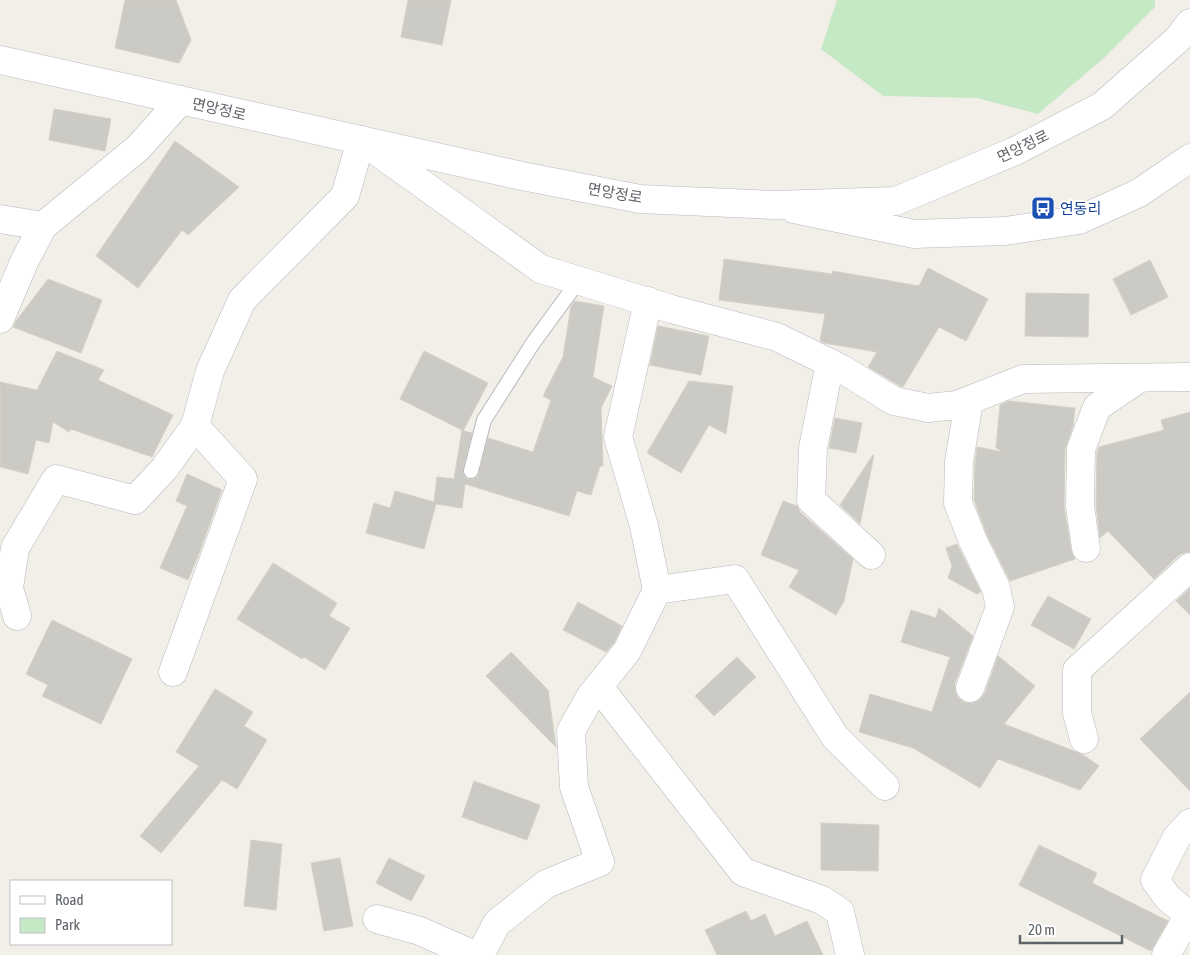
<svg xmlns="http://www.w3.org/2000/svg" width="1190" height="955" viewBox="0 0 1190 955" font-family="'Asap Condensed','Noto Sans KR',sans-serif">
  <rect width="100%" height="100%" fill="#f1efe8"/>
  <polygon fill="#c5e8c5" points="837,0 1155,0 1155,7 1104,58 1038,114 977,98 883,96 821,49"/>
  <g fill="#cccac5" stroke="#d6d1c6">
    <polygon points="125,0 176,0 191,40 179,63 115,48"/>
    <polygon points="408,0 451,0 442,45 401,37"/>
    <polygon points="54,109 111,119 105,151 49,140"/>
    <polygon points="175,141 239,187 188,235 182,230 138,288 96,256"/>
    <polygon points="724,259 832,274 833,271 919,286 928,268 988,299 966,341 939,327 903,387 900,386 868,367 877,352 824,343 820,341 825,314 719,300"/>
    <polygon points="1150,260 1168,297 1131,315 1113,279"/>
    <polygon points="48,279 102,300 81,353 13,327 16,321"/>
    <polygon points="1026,293 1089,294 1088,337 1025,336"/>
    <polygon points="575,301 604,306 593,377 612,386 601,408 603,466 600,466 591,495 577,491 569,516 465,484 462,508 436,504 424,549 366,533 374,503 390,508 395,491 434,502 437,477 454,479 462,430 400,399 424,351 488,383 463,431 472,433 463,469 463,473 465,477 468,479 474,479 478,477 479,473 488,438 533,452 551,400 543,396 563,357 571,306"/>
    <polygon points="658,326 709,336 701,375 650,365"/>
    <polygon points="57,351 104,370 98,380 173,415 152,457 71,429 69,432 53,422 49,443 36,440 28,474 0,467 0,382 37,390"/>
    <polygon points="689,381 733,386 726,434 709,425 681,473 647,453"/>
    <polygon points="1009,401 1075,408 1073,426 1065,449 1064,506 1071,550 1075,559 1010,581 987,535 974,500 975,463 977,447 1003,452 996,448 1000,405"/>
    <polygon points="1190,412 1190,552 1186,552 1179,555 1154,579 1108,531 1100,538 1096,505 1097,452 1099,447 1164,430 1161,420"/>
    <polygon points="835,418 862,423 856,453 829,448"/>
    <polygon points="873,455 874,455 860,524 840,505"/>
    <polygon points="187,474 222,490 200,551 188,580 160,568 187,506 176,501"/>
    <polygon points="783,501 797,506 800,512 853,559 844,601 836,615 789,587 799,570 761,555"/>
    <polygon points="957,544 981,592 977,594 948,578 952,566 946,548"/>
    <polygon points="273,563 337,603 329,616 350,628 325,670 304,657 302,659 237,619"/>
    <polygon points="1190,588 1190,615 1176,601"/>
    <polygon points="1048,596 1091,619 1074,649 1031,625"/>
    <polygon points="578,602 622,626 614,643 606,652 563,630"/>
    <polygon points="939,608 973,636 955,683 955,690 958,698 964,702 972,703 980,700 985,693 998,656 1035,686 1004,724 1082,754 1099,766 1080,790 998,759 980,788 913,748 859,732 870,694 932,712 950,657 901,642 911,610 936,618"/>
    <polygon points="52,620 132,659 101,724 42,696 48,685 26,674"/>
    <polygon points="511,652 548,690 556,747 486,676"/>
    <polygon points="737,657 756,677 714,716 695,696"/>
    <polygon points="215,689 253,712 244,726 267,740 237,789 222,780 161,853 140,836 199,766 176,752"/>
    <polygon points="1190,692 1190,791 1140,739"/>
    <polygon points="474,781 540,805 527,840 462,817"/>
    <polygon points="821,823 879,825 878,871 821,870"/>
    <polygon points="251,840 282,844 276,910 244,906"/>
    <polygon points="1039,845 1097,873 1092,883 1168,921 1151,951 1019,885"/>
    <polygon points="340,858 353,926 324,931 311,863"/>
    <polygon points="389,858 425,876 411,901 376,883"/>
    <polygon points="746,911 751,921 765,914 775,936 807,921 823,955 717,955 705,930"/>
  </g>
  <g fill="none" stroke-linecap="round" stroke-linejoin="round">
    <g stroke="#b5b8bc" stroke-width="16">
      <polyline id="lane" points="471,471 484,420 533,343 579,280"/>
    </g>
    <g stroke="#b5b8bc" stroke-width="29">
      <g id="street">
        <polyline points="794,209 914,234 1005,231 1079,220 1139,193 1190,158"/>
        <polyline points="0,219 43,226"/>
        <polyline points="0,319 24,262 43,226 138,148 181,100"/>
        <polyline points="830,363 813,448 811,500 871,555"/>
        <polyline points="969,401 959,462 958,503 973,541 996,588 1000,607 970,688"/>
        <polyline points="1086,548 1080,506 1081,449 1097,407 1140,378"/>
        <polyline points="657,590 735,579 835,737 885,786"/>
        <polyline points="17,616 9,588 15,548 56,479 135,500 164,469 195,426"/>
        <polyline points="173,672 243,479 195,426 210,371 242,300 345,196 361,140 541,269 671,309 777,337 842,369 894,401 928,408 957,405 1023,379 1190,377"/>
        <polyline points="599,687 743,872 822,900 840,912 850,955"/>
        <polyline points="1084,739 1077,713 1077,670 1190,567"/>
        <polyline points="377,919 420,931 474,955"/>
        <polyline points="480,955 497,923 546,884 600,862 574,787 571,731 590,697 627,651 657,590 644,526 618,437 648,301"/>
        <polyline points="1166,955 1189,915 1168,898 1155,880 1177,837 1190,823"/>
      </g>
    </g>
    <g stroke="#b6babf" stroke-width="29">
      <polyline id="secondary" points="0,60 522,176 640,199 775,205 896,201 1015,151 1102,106 1178,39 1190,23"/>
    </g>
    <use href="#lane" stroke="#fff" stroke-width="14"/>
    <use href="#street" stroke="#fff" stroke-width="28"/>
    <use href="#secondary" stroke="#fff" stroke-width="28"/>
  </g>
  <defs>
    <g id="bus-square" transform="scale(1.25)"><rect x="-9" y="-9" width="18" height="18" rx="4" fill="#1a4fb4" stroke="#fff"/><path d="M-5-6H5V4H4V6H2V4H-2V6H-4V4H-5ZM-3.5-4V0h7V-4ZM-3.5 1.2v1.5H-2V1.2ZM2 1.2v1.5H3.5V1.2Z" fill="#fff"/></g>
  </defs>
  <g fill-rule="evenodd">
    <use href="#bus-square" x="1043" y="208"/>
  </g>
  <g text-anchor="middle" dominant-baseline="central" stroke-width="4" stroke-linejoin="round" paint-order="stroke">
    <g font-size="15" fill="#5f6368" stroke="#fff">
      <text transform="translate(219 109) rotate(13)">면앙정로</text>
      <text transform="translate(1023 146) rotate(-26)">면앙정로</text>
      <text transform="translate(615 193) rotate(10)">면앙정로</text>
    </g>
    <g font-size="15" fill="#164399" stroke="#fff" text-anchor="start">
      <text x="1060" y="208">연동리</text>
    </g>
  </g>
  <rect x="10" y="880" width="162" height="65" fill="#ffffff" stroke="#bfc1c3"/>
  <rect x="20" y="896" width="25" height="8" fill="#ffffff" stroke="#bfc1c3"/>
  <text x="55" y="905" font-size="15" fill="#5f6368">Road</text>
  <rect x="20" y="918" width="25" height="15" fill="#c5e8c5" stroke="#bfc1c3"/>
  <text x="55" y="930" font-size="15" fill="#5f6368">Park</text>
  <path d="M1020 935v8h102v-8" fill="none" stroke="#5f6368" stroke-width="2.5"/>
  <text x="1028" y="935" font-size="15" fill="#5f6368" stroke="#ffffff" stroke-width="4" paint-order="stroke">20 m</text>
</svg>
